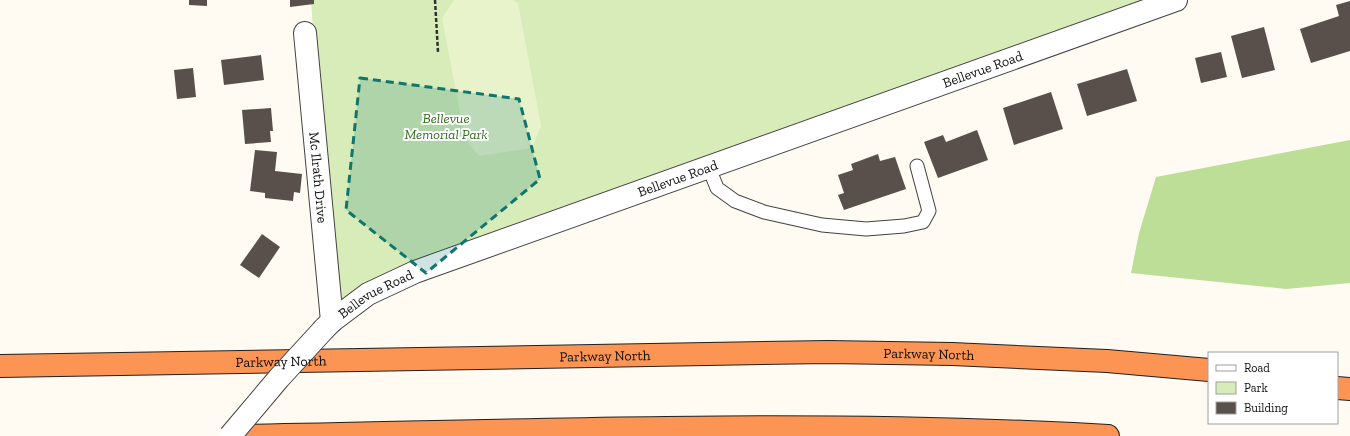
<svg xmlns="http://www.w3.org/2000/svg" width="1350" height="436" viewBox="0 0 1350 436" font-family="'Zilla Slab',serif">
  <rect width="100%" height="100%" fill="#fffbf2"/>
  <polygon fill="#d7ecb8" points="311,0 1176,0 415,272 332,321"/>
  <polygon fill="#bcde97" points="1350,140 1350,283 1286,289 1131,273 1139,233 1156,177"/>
  <polygon fill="#e8f3cb" points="454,0 513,0 518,3 541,126 532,148 479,156 465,139 442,18"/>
  <g fill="#594f4b">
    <polygon points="189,0 207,0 207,6 189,5"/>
    <polygon points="290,0 314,0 314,4 290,7"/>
    <polygon points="1350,1 1350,51 1311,63 1300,29 1339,16 1336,5"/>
    <polygon points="1264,27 1275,70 1242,78 1231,36"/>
    <polygon points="1221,52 1227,77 1201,83 1195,58"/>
    <polygon points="261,55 264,80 224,85 221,60"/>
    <polygon points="193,68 196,97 177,99 174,70"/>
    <polygon points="1127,69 1137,101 1087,116 1077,84"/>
    <polygon points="1051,92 1063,129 1014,145 1003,108"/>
    <polygon points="271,108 273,131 270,131 271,142 245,144 242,110"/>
    <polygon points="977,130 988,160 938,178 924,142 943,135 946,142"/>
    <polygon points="255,150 277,152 275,171 302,174 300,193 294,192 293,201 265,198 265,193 250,191"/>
    <polygon points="878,154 880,161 895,157 906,189 844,210 838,195 844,193 838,175 853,170 851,164"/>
    <polygon points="262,234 280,247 259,278 240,265"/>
  </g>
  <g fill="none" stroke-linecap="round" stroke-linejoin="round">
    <g stroke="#424242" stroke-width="15">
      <polyline id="service" points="709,168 717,188 735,201 764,212 822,225 866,229 904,226 923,222 929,211 917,166"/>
    </g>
    <g stroke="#424242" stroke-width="24">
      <g id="minor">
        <path id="s1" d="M305,33L332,321"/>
      </g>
    </g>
    <g stroke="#424242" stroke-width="24">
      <g id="tertiary">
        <path id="s2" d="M324,329L332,321L368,294L415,272L1176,0"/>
      </g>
    </g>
    <g stroke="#202020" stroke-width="24">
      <g id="motorway">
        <path id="s3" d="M0,366L828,352L952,354L1107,361L1209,370"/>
        <polyline points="1337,388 1350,389"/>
        <path d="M239,436C529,431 818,419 1108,436"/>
      </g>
    </g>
    <polyline stroke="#313131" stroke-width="2.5" stroke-dasharray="4 2" stroke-linecap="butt" points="435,0 438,52"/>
    <use href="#service" stroke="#fff" stroke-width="13"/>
    <use href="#minor" stroke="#fff" stroke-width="22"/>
    <use href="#tertiary" stroke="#fff" stroke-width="22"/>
    <use href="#motorway" stroke="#fc9453" stroke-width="22"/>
    <g stroke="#424242" stroke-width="24" stroke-linecap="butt">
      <polyline id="tertiary-bridge" points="230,436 279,378 324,329"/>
    </g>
    <use href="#tertiary-bridge" stroke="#fff" stroke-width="22"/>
  </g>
  <path fill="#0f766e" fill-opacity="0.2" stroke="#0f766e" stroke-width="3" stroke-dasharray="8 5" stroke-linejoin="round" d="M360,78L519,99L540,179L426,273L346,210Z"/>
  <g text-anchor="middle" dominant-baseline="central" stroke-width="4" stroke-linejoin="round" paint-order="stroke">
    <g font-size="14" fill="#0f0f0f" stroke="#fff">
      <text stroke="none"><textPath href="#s2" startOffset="711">Bellevue Road</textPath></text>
      <text stroke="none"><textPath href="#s1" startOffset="145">Mc Ilrath Drive</textPath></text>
      <text stroke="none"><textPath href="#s2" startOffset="387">Bellevue Road</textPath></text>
      <text stroke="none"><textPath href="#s2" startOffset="63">Bellevue Road</textPath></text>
      <text stroke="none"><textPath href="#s3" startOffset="929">Parkway North</textPath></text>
      <text stroke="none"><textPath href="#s3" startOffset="605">Parkway North</textPath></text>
      <text stroke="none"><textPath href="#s3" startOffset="281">Parkway North</textPath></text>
    </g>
    <g font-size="14" font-style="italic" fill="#326c1b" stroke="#fff">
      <text x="446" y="118">Bellevue<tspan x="446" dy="16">Memorial Park</tspan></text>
    </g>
  </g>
  <rect x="1208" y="352" width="130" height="72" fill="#ffffff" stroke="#9f9f9f"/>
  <rect x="1216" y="365" width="20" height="6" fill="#ffffff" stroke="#9f9f9f"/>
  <text x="1244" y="372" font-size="12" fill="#0f0f0f">Road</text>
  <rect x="1216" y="382" width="20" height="12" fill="#d7ecb8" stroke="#9f9f9f"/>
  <text x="1244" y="392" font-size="12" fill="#0f0f0f">Park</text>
  <rect x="1216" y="402" width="20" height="12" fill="#594f4b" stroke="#9f9f9f"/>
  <text x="1244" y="412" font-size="12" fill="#0f0f0f">Building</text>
</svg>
